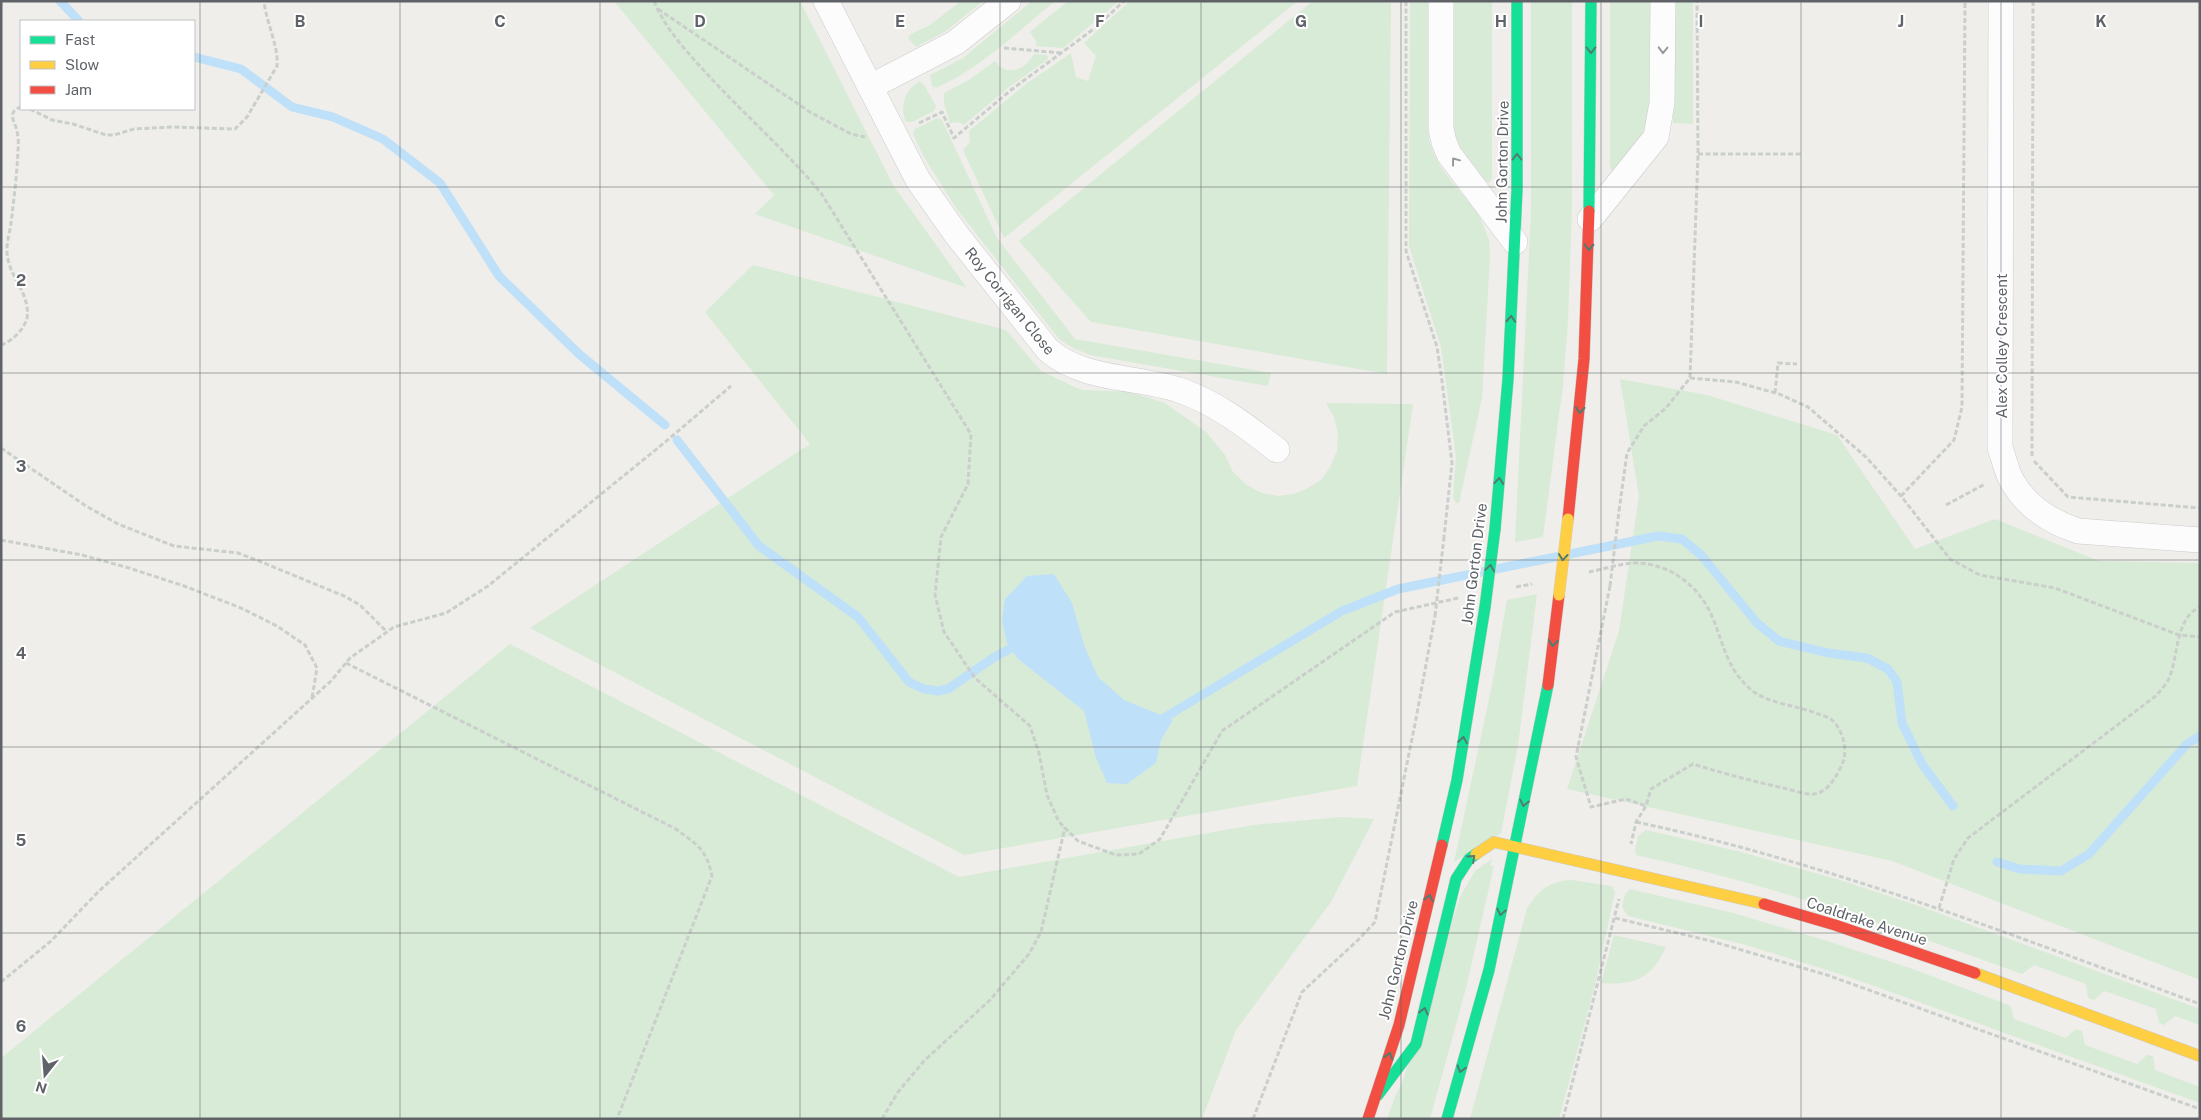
<svg xmlns="http://www.w3.org/2000/svg" width="2201" height="1120" viewBox="0 0 2201 1120" font-family="'Public Sans',sans-serif">
  <rect width="100%" height="100%" fill="#efeeea"/>
  <g fill="#d8ebd6">
    <polygon points="614,1 800,1 893,185 967,288 755,214 774,195"/>
    <polygon points="961,1 983,1 946,31 916,47 908,38 911,34 930,25"/>
    <path d="M1032,1H1055C1017,32 981,68 936,88L932,86L930,75L963,58Z"/>
    <polygon points="1068,1 1119,1 1063,48 1036,46 1036,41 1030,32"/>
    <polygon points="1130,1 1298,1 1004,238 963,150 970,142 969,131 1026,84 1071,53 1076,77 1088,81 1096,56 1084,43"/>
    <polygon points="1313,1 1391,3 1387,374 1091,322 1019,241"/>
    <path d="M1410,1H1428V132C1431,166 1462,190 1480,217L1489,240L1490,256L1482,398L1459,503H1456L1453,498L1456,457L1441,347L1409,246Z"/>
    <polygon points="1453,1 1492,1 1492,178 1489,183 1485,180 1461,149 1453,130"/>
    <polygon points="1531,1 1572,1 1572,206 1568,322 1563,385 1543,537 1515,542 1531,211"/>
    <polygon points="1610,1 1650,1 1649,117 1641,136 1614,171 1610,168"/>
    <polygon points="1674,1 1693,1 1693,124 1673,123"/>
    <path d="M1034,54L1047,55L1048,59L1009,87L964,125L958,122L950,123L944,104V93L969,80L995,61C1007,78 1025,70 1034,54Z"/>
    <path d="M920,81L924,85L936,106L934,111L912,122H906C899,107 905,89 920,81Z"/>
    <polygon points="938,118 942,120 997,238 1075,339 1271,373 1268,386 1090,355 1073,348 1059,339 956,208 924,157 913,134 915,129"/>
    <polygon points="753,265 1006,330 1041,371 1081,390 1130,392 1165,403 1206,432 1225,455 1233,472 1247,485 1262,493 1278,496 1294,494 1308,488 1321,480 1330,467 1337,451 1338,434 1334,417 1326,403 1413,404 1357,786 964,855 530,628 810,444 705,312"/>
    <polygon points="1620,379 1707,395 1837,435 1915,549 1995,519 2099,561 2200,563 2200,980 1892,861 1567,789 1619,631 1639,496"/>
    <polygon points="1537,594 1518,746 1501,833 1454,862 1492,685 1507,600"/>
    <polygon points="510,644 959,877 1253,825 1341,817 1374,819 1331,902 1236,1030 1202,1119 1,1119 1,1058"/>
    <path d="M1646,830L1741,852L1840,880L1922,907L2200,1009V1025L2175,1016L2164,1025L2159,1023L2156,1009L2104,991L2094,1000L2088,998L2086,984L2034,965L2022,974C1895,928 1769,884 1636,855L1635,850L1638,836Z"/>
    <polygon points="1492,859 1490,866 1494,866 1466,988 1430,1119 1387,1119 1396,1094 1402,1084 1460,897 1475,871"/>
    <path d="M1571,880L1612,886L1615,892L1595,985L1559,1119H1470L1527,908C1538,891 1550,881 1571,880Z"/>
    <polygon points="1630,889 1733,913 1824,940 1910,968 2011,1006 2014,1019 2066,1038 2076,1029 2082,1031 2085,1045 2137,1064 2147,1055 2153,1056 2155,1070 2200,1087 2200,1103 1849,977 1746,945 1628,916 1622,907 1625,894"/>
    <path d="M1614,935L1666,947C1652,978 1634,986 1601,983Z"/>
  </g>
  <polygon fill="#bfe0f9" points="1054,574 1072,603 1084,645 1098,677 1124,700 1173,720 1161,740 1156,763 1127,784 1107,783 1096,758 1084,711 1018,659 1007,643 1002,621 1005,599 1027,576"/>
  <g fill="none" stroke-linecap="round" stroke-linejoin="round">
    <g stroke="#bfe0f9" stroke-width="9">
      <polyline points="60,1 79,21"/>
      <polyline points="194,57 241,69 292,107 333,117 383,139 440,183 499,276 579,354 665,425"/>
      <polyline points="677,440 759,546 858,617 909,682 924,689 938,691 948,689 993,658 1021,643"/>
      <polyline points="1157,722 1342,611 1398,589 1658,536 1682,539 1701,555 1757,623 1779,641 1828,653 1867,658 1888,669 1897,682 1902,723 1922,764 1953,806"/>
      <polyline points="1997,862 2020,869 2061,871 2089,854 2187,744 2200,736"/>
    </g>
    <g stroke="#cbcccc" stroke-width="26">
      <g id="street">
        <path d="M826,1L918,180L956,234L1048,350C1084,381 1136,376 1179,390C1217,403 1246,426 1277,450"/>
        <polyline points="1441,1 1441,129 1444,142 1449,154 1515,242"/>
        <path d="M2001,1L2000,448C2004,458 2006,471 2012,481C2026,506 2051,522 2078,531L2200,540"/>
        <polyline points="870,87 955,43 1008,1"/>
        <polyline points="1590,219 1656,137 1662,103 1663,1"/>
      </g>
    </g>
    <g stroke="#cacacb" stroke-width="12">
      <g id="fast">
        <polyline points="1589,211 1591,1"/>
        <polyline points="1495,529 1508,379 1517,190 1517,1"/>
        <polyline points="1442,845 1457,780 1485,607"/>
        <polyline points="1378,1095 1416,1044 1456,879 1469,859 1476,854"/>
        <polyline points="1447,1119 1489,970 1548,685"/>
      </g>
    </g>
    <g stroke="#cacacb" stroke-width="12">
      <g id="slow">
        <polyline points="1476,854 1494,842 1764,904"/>
        <polyline points="1975,973 2200,1056"/>
      </g>
    </g>
    <g stroke="#cacacb" stroke-width="12">
      <g id="jam">
        <polyline points="1568,519 1584,359 1589,211"/>
        <polyline points="1548,685 1559,595"/>
        <polyline points="1764,904 1835,925 1975,973"/>
        <polyline points="1368,1119 1399,1025 1442,845"/>
      </g>
    </g>
    <g stroke="#cacfcc" stroke-width="3" stroke-dasharray="5 2.5" stroke-linecap="butt">
      <path d="M654,1C665,29 688,53 708,75C745,115 786,151 821,193L971,434L968,484L941,537L935,595L944,632L975,678L1030,726L1039,753L1047,795L1059,822L1078,841L1116,855L1139,854L1160,839L1222,731L1395,612L1458,598"/>
      <polyline points="1406,1 1406,251 1437,347 1442,381 1452,463 1444,537"/>
      <polyline points="658,9 810,112 851,134 865,137"/>
      <polyline points="1004,48 1062,53"/>
      <path d="M30,109L52,120L73,124L106,135H114L134,129L174,127L235,129L247,117L277,66C279,47 266,22 264,1"/>
      <polyline points="919,123 942,112 954,138 1011,90 1095,28 1124,1"/>
      <polyline points="1698,154 1803,154"/>
      <path d="M1,345C12,341 24,330 27,318C31,292 6,275 7,249C7,241 10,231 11,223C14,199 17,174 18,150C19,143 18,134 16,127C12,118 9,111 21,107"/>
      <polyline points="1690,378 1736,382 1779,394 1808,407 1866,457 1901,496 1950,559 1980,575 2055,588 2179,635 2200,637"/>
      <polyline points="1775,393 1778,363 1797,364"/>
      <polyline points="1,448 86,506 118,524 174,546 238,553 259,561 344,596 360,605 387,632"/>
      <polyline points="2032,456 2033,1"/>
      <polyline points="2034,461 2068,497 2200,508"/>
      <polyline points="1901,496 1954,440 1962,407 1965,1"/>
      <polyline points="1946,505 1985,484"/>
      <polyline points="1619,511 1627,453 1644,426 1666,408 1690,378 1698,154 1697,1"/>
      <polyline points="1,540 82,555 129,568 184,586 241,608 277,626 305,645 317,668 312,698"/>
      <path d="M1589,572C1604,569 1622,563 1637,563C1673,564 1702,589 1714,621C1724,646 1727,667 1748,687C1765,704 1797,705 1818,714C1822,715 1828,717 1832,720C1842,729 1848,748 1843,762C1838,774 1829,792 1814,794C1807,795 1795,791 1788,789C1756,782 1725,774 1693,764L1651,789L1646,806L1636,822L1631,844"/>
      <polyline points="1610,586 1576,757 1591,807 1626,799 1646,806"/>
      <polyline points="1516,587 1532,584"/>
      <path d="M346,663L676,829C697,845 706,848 712,876L617,1119"/>
      <path d="M1636,822C1830,863 2014,936 2200,1004"/>
      <path d="M1939,908L1954,859L1968,838L2157,695C2161,689 2168,683 2170,676C2178,655 2176,617 2200,607"/>
      <polyline points="1615,918 1711,941 1827,975 2200,1109"/>
      <polyline points="1,982 51,941 99,891 331,681 350,658 394,627 446,613 488,586 664,443 731,386"/>
      <polyline points="882,1119 898,1092 924,1061 990,1000 1029,954 1041,932 1065,827"/>
      <polyline points="1253,1119 1302,992 1358,940 1375,922 1415,724 1435,616"/>
      <polyline points="1563,1119 1619,899"/>
    </g>
    <use href="#street" stroke="#fdfcfc" stroke-width="25"/>
    <use href="#fast" stroke="#16e098" stroke-width="11"/>
    <use href="#slow" stroke="#ffcf43" stroke-width="11"/>
    <use href="#jam" stroke="#f24e42" stroke-width="11"/>
    <g stroke="#d7ceb8" stroke-width="12" stroke-linecap="butt">
      <polyline id="fast-bridge" points="1485,607 1495,529"/>
    </g>
    <g stroke="#d7ceb8" stroke-width="12" stroke-linecap="butt">
      <polyline id="slow-bridge" points="1559,595 1568,519"/>
    </g>
    <g stroke="#cacfcc" stroke-width="3" stroke-dasharray="5 2.5" stroke-linecap="butt">
      <polyline points="1610,586 1619,511"/>
      <polyline points="1435,616 1444,537"/>
    </g>
    <use href="#fast-bridge" stroke="#16e098" stroke-width="11"/>
    <use href="#slow-bridge" stroke="#ffcf43" stroke-width="11"/>
  </g>
  <defs><path id="oneway-chevron" d="M-2-3.5L2.5 0L-2 3.5" fill="none" stroke-width="1.6" stroke-linecap="round" stroke-linejoin="round" transform="scale(1.25)"/></defs>
  <g stroke="#507c72">
    <use href="#oneway-chevron" transform="translate(1591 50) rotate(90)"/>
    <use href="#oneway-chevron" transform="translate(1517 157) rotate(-90)"/>
    <use href="#oneway-chevron" transform="translate(1589 247) rotate(92)"/>
    <use href="#oneway-chevron" transform="translate(1511 319) rotate(-87)"/>
    <use href="#oneway-chevron" transform="translate(1580 410) rotate(95)"/>
    <use href="#oneway-chevron" transform="translate(1499 481) rotate(-85)"/>
    <use href="#oneway-chevron" transform="translate(1563 557) rotate(96)"/>
    <use href="#oneway-chevron" transform="translate(1490 568) rotate(-82)"/>
    <use href="#oneway-chevron" transform="translate(1553 643) rotate(97)"/>
    <use href="#oneway-chevron" transform="translate(1463 740) rotate(-81)"/>
    <use href="#oneway-chevron" transform="translate(1524 803) rotate(102)"/>
    <use href="#oneway-chevron" transform="translate(1472 858) rotate(-42)"/>
    <use href="#oneway-chevron" transform="translate(1429 898) rotate(-77)"/>
    <use href="#oneway-chevron" transform="translate(1501 912) rotate(102)"/>
    <use href="#oneway-chevron" transform="translate(1424 1011) rotate(-76)"/>
    <use href="#oneway-chevron" transform="translate(1389 1056) rotate(-73)"/>
    <use href="#oneway-chevron" transform="translate(1461 1069) rotate(106)"/>
  </g>
  <g stroke="#96999c">
    <use href="#oneway-chevron" transform="translate(1663 50) rotate(91)"/>
    <use href="#oneway-chevron" transform="translate(1455 161) rotate(-127)"/>
  </g>
  <path fill="none" stroke="#5f6368" stroke-width="1" stroke-opacity="0.55" d="M200,1V1119M400,1V1119M600,1V1119M800,1V1119M1000,1V1119M1201,1V1119M1401,1V1119M1601,1V1119M1801,1V1119M2001,1V1119M1,187H2200M1,373H2200M1,560H2200M1,747H2200M1,933H2200"/>
  <g text-anchor="middle" dominant-baseline="central" stroke-width="4" stroke-linejoin="round" paint-order="stroke">
    <g font-size="15" fill="#5f6368" stroke="#fff">
      <text transform="translate(1502 162) rotate(-89)">John Gorton Drive</text>
      <text transform="translate(1010 301) rotate(51)">Roy Corrigan Close</text>
      <text transform="translate(2001 346) rotate(-90)">Alex Colley Crescent</text>
      <text transform="translate(1474 564) rotate(-83)">John Gorton Drive</text>
      <text transform="translate(1867 921) rotate(18)">Coaldrake Avenue</text>
      <text transform="translate(1398 960) rotate(-76)">John Gorton Drive</text>
    </g>
  </g>
  <g font-size="16" text-anchor="middle" font-weight="bold" fill="#5f6368" stroke="#fff" stroke-width="4" stroke-linejoin="round" paint-order="stroke">
    <text x="300" y="27">B</text>
    <text x="500" y="27">C</text>
    <text x="700" y="27">D</text>
    <text x="900" y="27">E</text>
    <text x="1100" y="27">F</text>
    <text x="1301" y="27">G</text>
    <text x="1501" y="27">H</text>
    <text x="1701" y="27">I</text>
    <text x="1901" y="27">J</text>
    <text x="2101" y="27">K</text>
    <text x="21" y="286">2</text>
    <text x="21" y="472">3</text>
    <text x="21" y="659">4</text>
    <text x="21" y="846">5</text>
    <text x="21" y="1032">6</text>
  </g>
  <rect width="2201" height="1120" fill="none" stroke="#5f6368" stroke-width="5"/>
  <rect x="20" y="20" width="175" height="90" fill="#ffffff" stroke="#bfc1c3"/>
  <rect x="30" y="36" width="25" height="8" fill="#16e098" stroke="#bfc1c3"/>
  <text x="65" y="45" font-size="15" fill="#5f6368">Fast</text>
  <rect x="30" y="61" width="25" height="8" fill="#ffcf43" stroke="#bfc1c3"/>
  <text x="65" y="70" font-size="15" fill="#5f6368">Slow</text>
  <rect x="30" y="86" width="25" height="8" fill="#f24e42" stroke="#bfc1c3"/>
  <text x="65" y="95" font-size="15" fill="#5f6368">Jam</text>
  <g transform="translate(45 1075) rotate(197)" stroke="#ffffff" stroke-width="4" paint-order="stroke">
  <path d="M0-4L9 19L0 12L-9 19Z" fill="#5f6368"/>
  <text y="-8" font-size="14" font-weight="bold" text-anchor="middle" fill="#5f6368">N</text>
  </g>
</svg>
